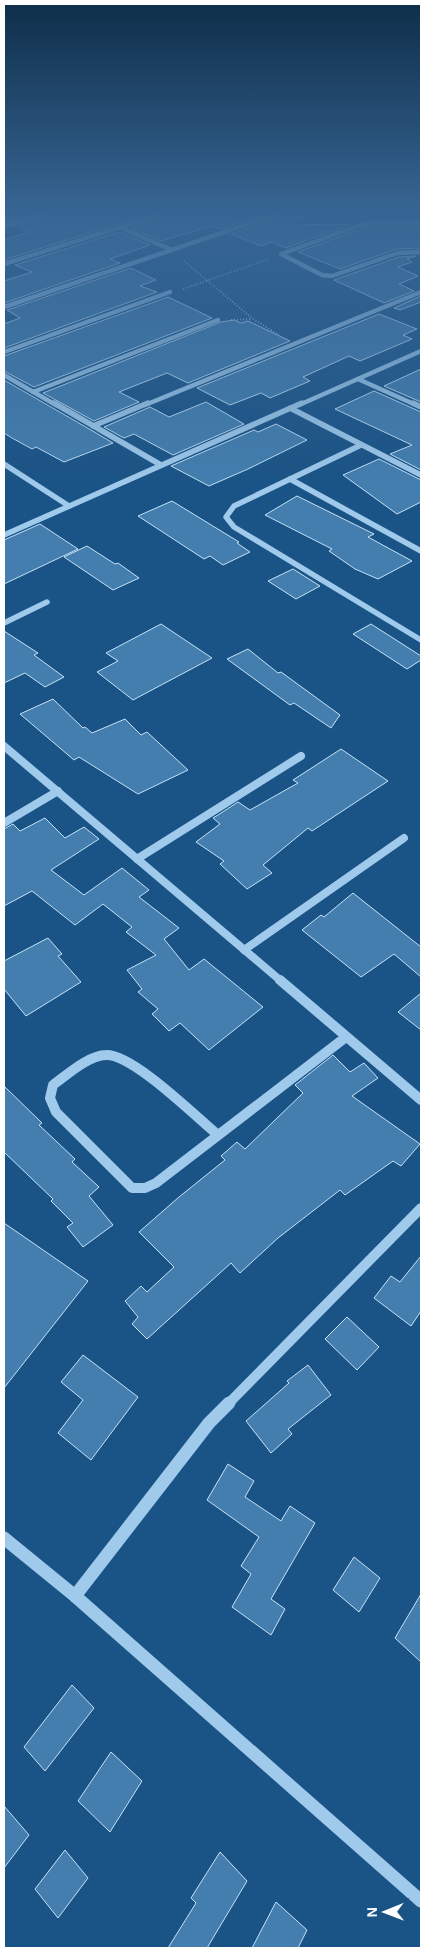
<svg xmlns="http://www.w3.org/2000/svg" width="425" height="1952" viewBox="0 0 425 1952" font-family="Helvetica,sans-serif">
  <rect width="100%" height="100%" fill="#1a5385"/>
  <g fill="#437eae" stroke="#c5e2f8">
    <polygon points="4,211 40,211 5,222"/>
    <polygon points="58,211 158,211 4,260 4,240 30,232 17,226 55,215"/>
    <polygon points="175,211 274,211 220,229 212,226 161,241 131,228 172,215"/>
    <polygon points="290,211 308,211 309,214 278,225 351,224 286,248 272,242 261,246 231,234 287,215"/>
    <polygon points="367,227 421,227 421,248 397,249 340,269 298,252"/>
    <polygon points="119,232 150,245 110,259 120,263 4,303 4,281 32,272 15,265"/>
    <polygon points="416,256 407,259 412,262 398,267 418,276 399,284 414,291 384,303 334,280 399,257"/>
    <polygon points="131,268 156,280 140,286 157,292 4,348 4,324 20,318 7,310"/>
    <polygon points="421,296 421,302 400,310 394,308"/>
    <polygon points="168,297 212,318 34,387 4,371 4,356"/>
    <polygon points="379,314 417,329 403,335 412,339 360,361 349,356 303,377 310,381 270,398 261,393 230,405 197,388"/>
    <polygon points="234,320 241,323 248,321 290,341 188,383 167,373 119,392 139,402 94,421 43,393 221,322"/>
    <polygon points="421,369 421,402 384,386"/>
    <polygon points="4,380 91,430 113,443 64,462 36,447 32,449 12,438 4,433"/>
    <polygon points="374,391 421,412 421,470 390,454 412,445 335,409"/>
    <polygon points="206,402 244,424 173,455 134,434 124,438 104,427 150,407 169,417"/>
    <polygon points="276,424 307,440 248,469 209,486 171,466 254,430 258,432"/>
    <polygon points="379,459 421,480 421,502 397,514 343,475"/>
    <polygon points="297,496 374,534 368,537 412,561 378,579 355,569 329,551 332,549 265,515"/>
    <polygon points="172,501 239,542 237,543 250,552 223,565 210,556 204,559 138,516"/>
    <polygon points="40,524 78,549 4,584 4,540"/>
    <polygon points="87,546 115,564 118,563 139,578 113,590 64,557"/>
    <polygon points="293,569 320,586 296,599 268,581"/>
    <polygon points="161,624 212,658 133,700 97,672 118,661 106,653"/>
    <polygon points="371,624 421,656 421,660 407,669 353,634"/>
    <polygon points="4,631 38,653 34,655 64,677 45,687 25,673 4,683"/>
    <polygon points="248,649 278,673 281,672 340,715 331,728 294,703 290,705 227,659"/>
    <polygon points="53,699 83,728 85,727 92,733 125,719 141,735 147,732 188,770 138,794 79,757 74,760 20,714"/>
    <polygon points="341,749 388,781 312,831 308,828 263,865 272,873 247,889 220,864 224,861 196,842 220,824 213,818 218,815 238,802 250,810 298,783 293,780"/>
    <polygon points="45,818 65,838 84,827 99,839 51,870 84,895 122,868 149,890 139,897 179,928 164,939 189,970 204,959 263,1007 209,1050 180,1023 169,1031 152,1014 158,1009 138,992 142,989 127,970 156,955 126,932 132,927 103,904 75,925 32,891 4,906 4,829 13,824 20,831"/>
    <polygon points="353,893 421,947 421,977 394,954 361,977 302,930 321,915 324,917"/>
    <polygon points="48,938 62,954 58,956 81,982 26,1016 4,989 4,961"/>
    <polygon points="421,993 421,1030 398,1012"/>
    <polygon points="333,1055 350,1072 364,1063 378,1078 352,1096 420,1144 401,1166 393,1161 345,1195 340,1190 278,1238 240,1273 231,1263 147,1339 132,1324 138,1317 125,1301 141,1286 147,1292 174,1267 139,1232 179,1197 225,1160 221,1156 237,1142 245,1149 303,1093 295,1085"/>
    <polygon points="4,1086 42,1123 39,1125 75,1159 72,1162 99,1187 89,1196 113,1225 83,1247 67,1227 73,1223 51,1201 53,1199 4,1152"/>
    <polygon points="4,1223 88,1281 4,1388"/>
    <polygon points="421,1256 421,1311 411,1326 374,1298 391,1276 400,1282"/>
    <polygon points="347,1317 379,1347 357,1370 325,1339"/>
    <polygon points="83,1355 138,1397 91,1460 58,1433 83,1400 61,1382"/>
    <polygon points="308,1365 331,1395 288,1429 292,1434 271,1453 246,1421 289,1383 287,1381"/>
    <polygon points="228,1464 254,1481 245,1497 281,1521 290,1506 315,1523 271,1599 285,1609 271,1635 232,1607 251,1574 241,1566 259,1537 207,1500"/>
    <polygon points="354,1557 380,1578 359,1612 333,1590"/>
    <polygon points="421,1594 421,1662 395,1638"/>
    <polygon points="72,1685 94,1708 45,1771 24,1747"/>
    <polygon points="111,1752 142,1781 110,1832 78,1801"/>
    <polygon points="4,1806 29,1835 4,1868"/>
    <polygon points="65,1850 88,1878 58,1918 35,1889"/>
    <polygon points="220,1852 247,1881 207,1948 168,1948 196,1903 191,1898"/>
    <polygon points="276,1902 307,1930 298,1948 252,1948"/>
  </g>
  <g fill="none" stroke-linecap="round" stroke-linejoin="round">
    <g stroke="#a0caeb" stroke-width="2" stroke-dasharray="1 2" stroke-linecap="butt">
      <polyline points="184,261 253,319 279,335"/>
      <polyline points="183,289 269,259"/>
      <polyline points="231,320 252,319"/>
    </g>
    <g stroke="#a0caeb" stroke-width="4.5">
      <polyline points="421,223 366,223 281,254 322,275 332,276 398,253 421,252"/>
      <polyline points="4,226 54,211"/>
      <polyline points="119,227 172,250"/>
      <polyline points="4,264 171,211"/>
      <polyline points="4,307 286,211"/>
      <polyline points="4,352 170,292"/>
      <polyline points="4,375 56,405"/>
      <polyline points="358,379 416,405"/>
      <polyline points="33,392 218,320"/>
      <polyline points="145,405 421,292"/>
      <polyline points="299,405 421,351"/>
    </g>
    <g stroke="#a0caeb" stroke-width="5.5">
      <polyline points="54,403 161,465"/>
      <polyline points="413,403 421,407"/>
      <polyline points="290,408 421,475"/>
      <polyline points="93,426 148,403"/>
      <polyline points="361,445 234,506 226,517 234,527 421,640"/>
      <polyline points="4,464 69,506"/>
      <polyline points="290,479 421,551"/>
      <polyline points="4,535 302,403"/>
      <polyline points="4,623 47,602"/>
    </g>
    <g stroke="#a0caeb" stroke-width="8">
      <polyline points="4,746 281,981"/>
      <polyline points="4,823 58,791"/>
      <polyline points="137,859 301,756"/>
      <polyline points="244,950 404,838"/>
    </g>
    <g stroke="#a0caeb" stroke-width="10">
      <polyline points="280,980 421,1100"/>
      <path d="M218,1135C196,1117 133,1054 106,1055C89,1055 67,1075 53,1085L50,1098L56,1112L132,1188H145L156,1183L346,1037"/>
      <polyline points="228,1404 421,1208"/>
    </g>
    <g stroke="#a0caeb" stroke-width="13">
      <polyline points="4,1538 75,1596 421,1901"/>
      <polyline points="75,1596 209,1423 229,1403"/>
    </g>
  </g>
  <linearGradient id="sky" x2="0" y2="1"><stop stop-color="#0e2e49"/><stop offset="0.44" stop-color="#386694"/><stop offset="1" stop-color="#386694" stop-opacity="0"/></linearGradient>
  <rect width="425" height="484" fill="url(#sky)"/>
  <rect width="425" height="1952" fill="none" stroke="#ffffff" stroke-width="10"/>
  <g transform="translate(385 1912) rotate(269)" stroke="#1a5385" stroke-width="4" paint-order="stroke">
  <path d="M0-4L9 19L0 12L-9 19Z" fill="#ffffff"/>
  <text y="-8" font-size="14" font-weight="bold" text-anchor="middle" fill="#ffffff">N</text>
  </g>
</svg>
